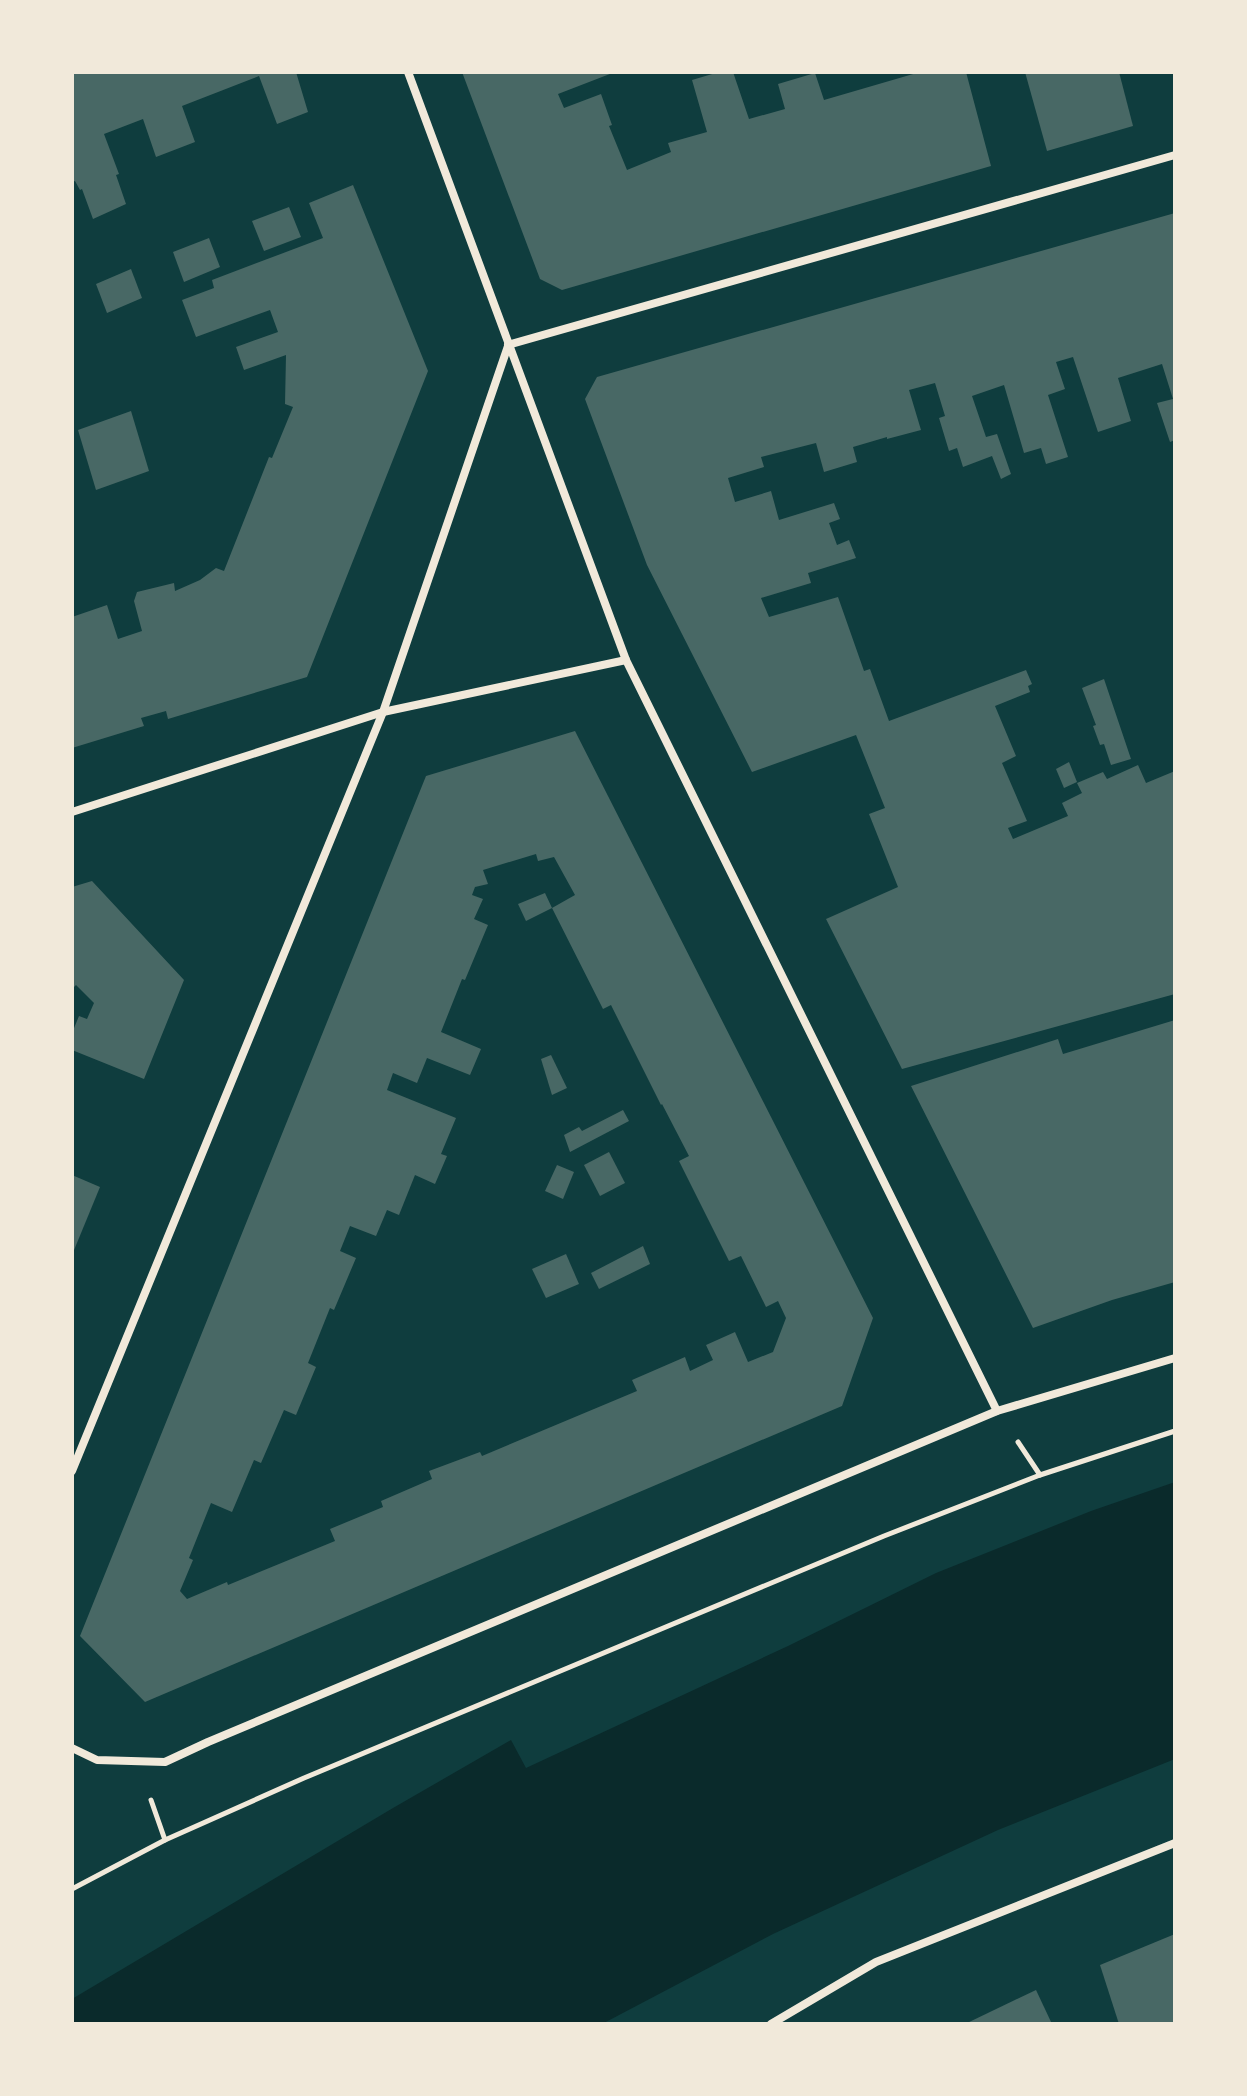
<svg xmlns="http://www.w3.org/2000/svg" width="1247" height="2096" viewBox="0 0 1247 2096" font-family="Mulish,sans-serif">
  <rect width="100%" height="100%" fill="#0f3d3e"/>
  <polygon fill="#0a2a2b" points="1175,1482 1175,1759 998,1830 773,1934 602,2024 72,2024 72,1999 393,1808 511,1740 526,1768 788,1646 936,1573 1091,1511"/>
  <g fill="#486865" fill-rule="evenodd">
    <polygon points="72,72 296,72 308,112 277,124 259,76 182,106 195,142 156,157 143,119 104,134 119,174 116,175 126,204 93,219 82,189 80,190 75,181 72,182"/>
    <polygon points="462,72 615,72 558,94 564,108 601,94 612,125 609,126 627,170 671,152 668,143 707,132 692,80 719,72 733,72 749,119 785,109 778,84 815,73 824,100 920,72 966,72 991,166 562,290 540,279"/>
    <polygon points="1025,72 1119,72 1133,126 1047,151"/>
    <polygon points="353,185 428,371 307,677 168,719 166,711 141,718 144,726 72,748 72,617 107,605 118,639 142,631 134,601 137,592 174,583 175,591 200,580 216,568 224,571 269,457 272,458 293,407 285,404 286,355 244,370 236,347 278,332 270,310 196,337 182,300 214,288 212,280 323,238 309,203"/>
    <polygon points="289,207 301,237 264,251 252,221"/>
    <polygon points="1175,213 1175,440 1170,442 1157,403 1173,399 1162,364 1118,378 1131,421 1098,432 1073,357 1056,362 1065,389 1048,395 1068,457 1046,464 1041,448 1024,453 1004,385 972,396 986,437 997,434 1011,474 1001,479 992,456 963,467 957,448 949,451 939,418 945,416 935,383 909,390 921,430 887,439 887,437 853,447 857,462 824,472 816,443 761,457 764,467 728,478 735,502 771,491 779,520 834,503 840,519 829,523 837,545 849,540 856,558 808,573 811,583 761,598 769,617 838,597 864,671 870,669 889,721 1026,670 1032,684 1028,686 1030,692 995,706 1016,756 1002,763 1027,821 1008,828 1013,839 1068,816 1062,803 1082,793 1077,783 1103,772 1107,779 1138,765 1146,783 1175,771 1175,994 902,1069 826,919 898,887 869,814 885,808 856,735 752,772 647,565 585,399 597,377"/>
    <polygon points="209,238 220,267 184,282 173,252"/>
    <polygon points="131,269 142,298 107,313 96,284"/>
    <polygon points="131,411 149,471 96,490 78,430"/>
    <polygon points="1104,679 1131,759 1111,765 1104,744 1100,745 1093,726 1096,725 1082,688"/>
    <path d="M575,731L873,1318L842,1406L145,1702L80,1636L426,776ZM536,854L538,861L554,857L575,895L552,908L603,1009L611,1005L661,1105L662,1104L689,1156L679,1161L729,1261L741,1256L766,1307L778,1301L786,1318L773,1352L748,1362L735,1332L706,1345L713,1360L690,1371L685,1357L632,1380L637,1391L482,1456L480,1452L429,1471L432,1479L381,1501L383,1507L330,1529L335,1541L228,1585L227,1582L187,1599L180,1591L193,1560L189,1558L211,1503L232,1512L254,1460L261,1463L284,1410L296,1415L316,1367L308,1363L330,1308L334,1310L356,1258L340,1251L350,1226L376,1236L387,1210L399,1215L415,1175L435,1184L447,1156L441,1154L456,1118L387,1090L393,1073L417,1083L427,1058L470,1075L481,1049L441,1032L462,979L465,980L488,925L474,919L483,899L472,895L475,887L488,884L483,870Z"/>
    <polygon points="1069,762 1077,782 1064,788 1056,769"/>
    <polygon points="92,881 184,980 144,1079 72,1050 72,1033 79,1016 87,1019 94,1003 76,985 72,989 72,887"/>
    <polygon points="545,893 552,908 526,921 518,904"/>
    <polygon points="1175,1020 1175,1282 1112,1300 1033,1328 911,1086 1058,1039 1063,1054"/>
    <polygon points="551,1055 567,1088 552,1095 541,1059"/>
    <polygon points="623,1110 629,1121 570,1152 564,1135 579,1127 582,1131"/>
    <polygon points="609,1152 625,1183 600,1196 584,1165"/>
    <polygon points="557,1165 574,1172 563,1199 545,1191"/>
    <polygon points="72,1175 100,1187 72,1255"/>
    <polygon points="643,1246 650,1264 599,1289 591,1273"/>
    <polygon points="566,1254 579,1284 546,1298 532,1269"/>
    <polygon points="1175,1934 1175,2024 1119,2024 1100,1965"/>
    <polygon points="1036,1990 1052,2024 965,2024"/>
  </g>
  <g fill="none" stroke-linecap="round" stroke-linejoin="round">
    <g stroke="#f1e9da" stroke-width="5">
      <polyline points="1018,1442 1040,1475"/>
      <polyline points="151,1800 165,1840"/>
      <polyline points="72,1889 165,1840 304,1778 884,1536 1040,1475 1175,1431"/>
    </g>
    <g stroke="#f1e9da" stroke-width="8">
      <polyline points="408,72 626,660 997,1411"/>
      <polyline points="508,345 1175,155"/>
      <polyline points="72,812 383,712 626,660"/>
      <polyline points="72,1471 383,712 508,346"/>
      <polyline points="72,1748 97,1760 165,1762 208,1742 997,1411 1175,1358"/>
      <polyline points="771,2024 876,1962 1175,1843"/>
    </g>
  </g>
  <rect width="1247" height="2096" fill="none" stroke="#f1e9da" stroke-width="148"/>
</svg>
